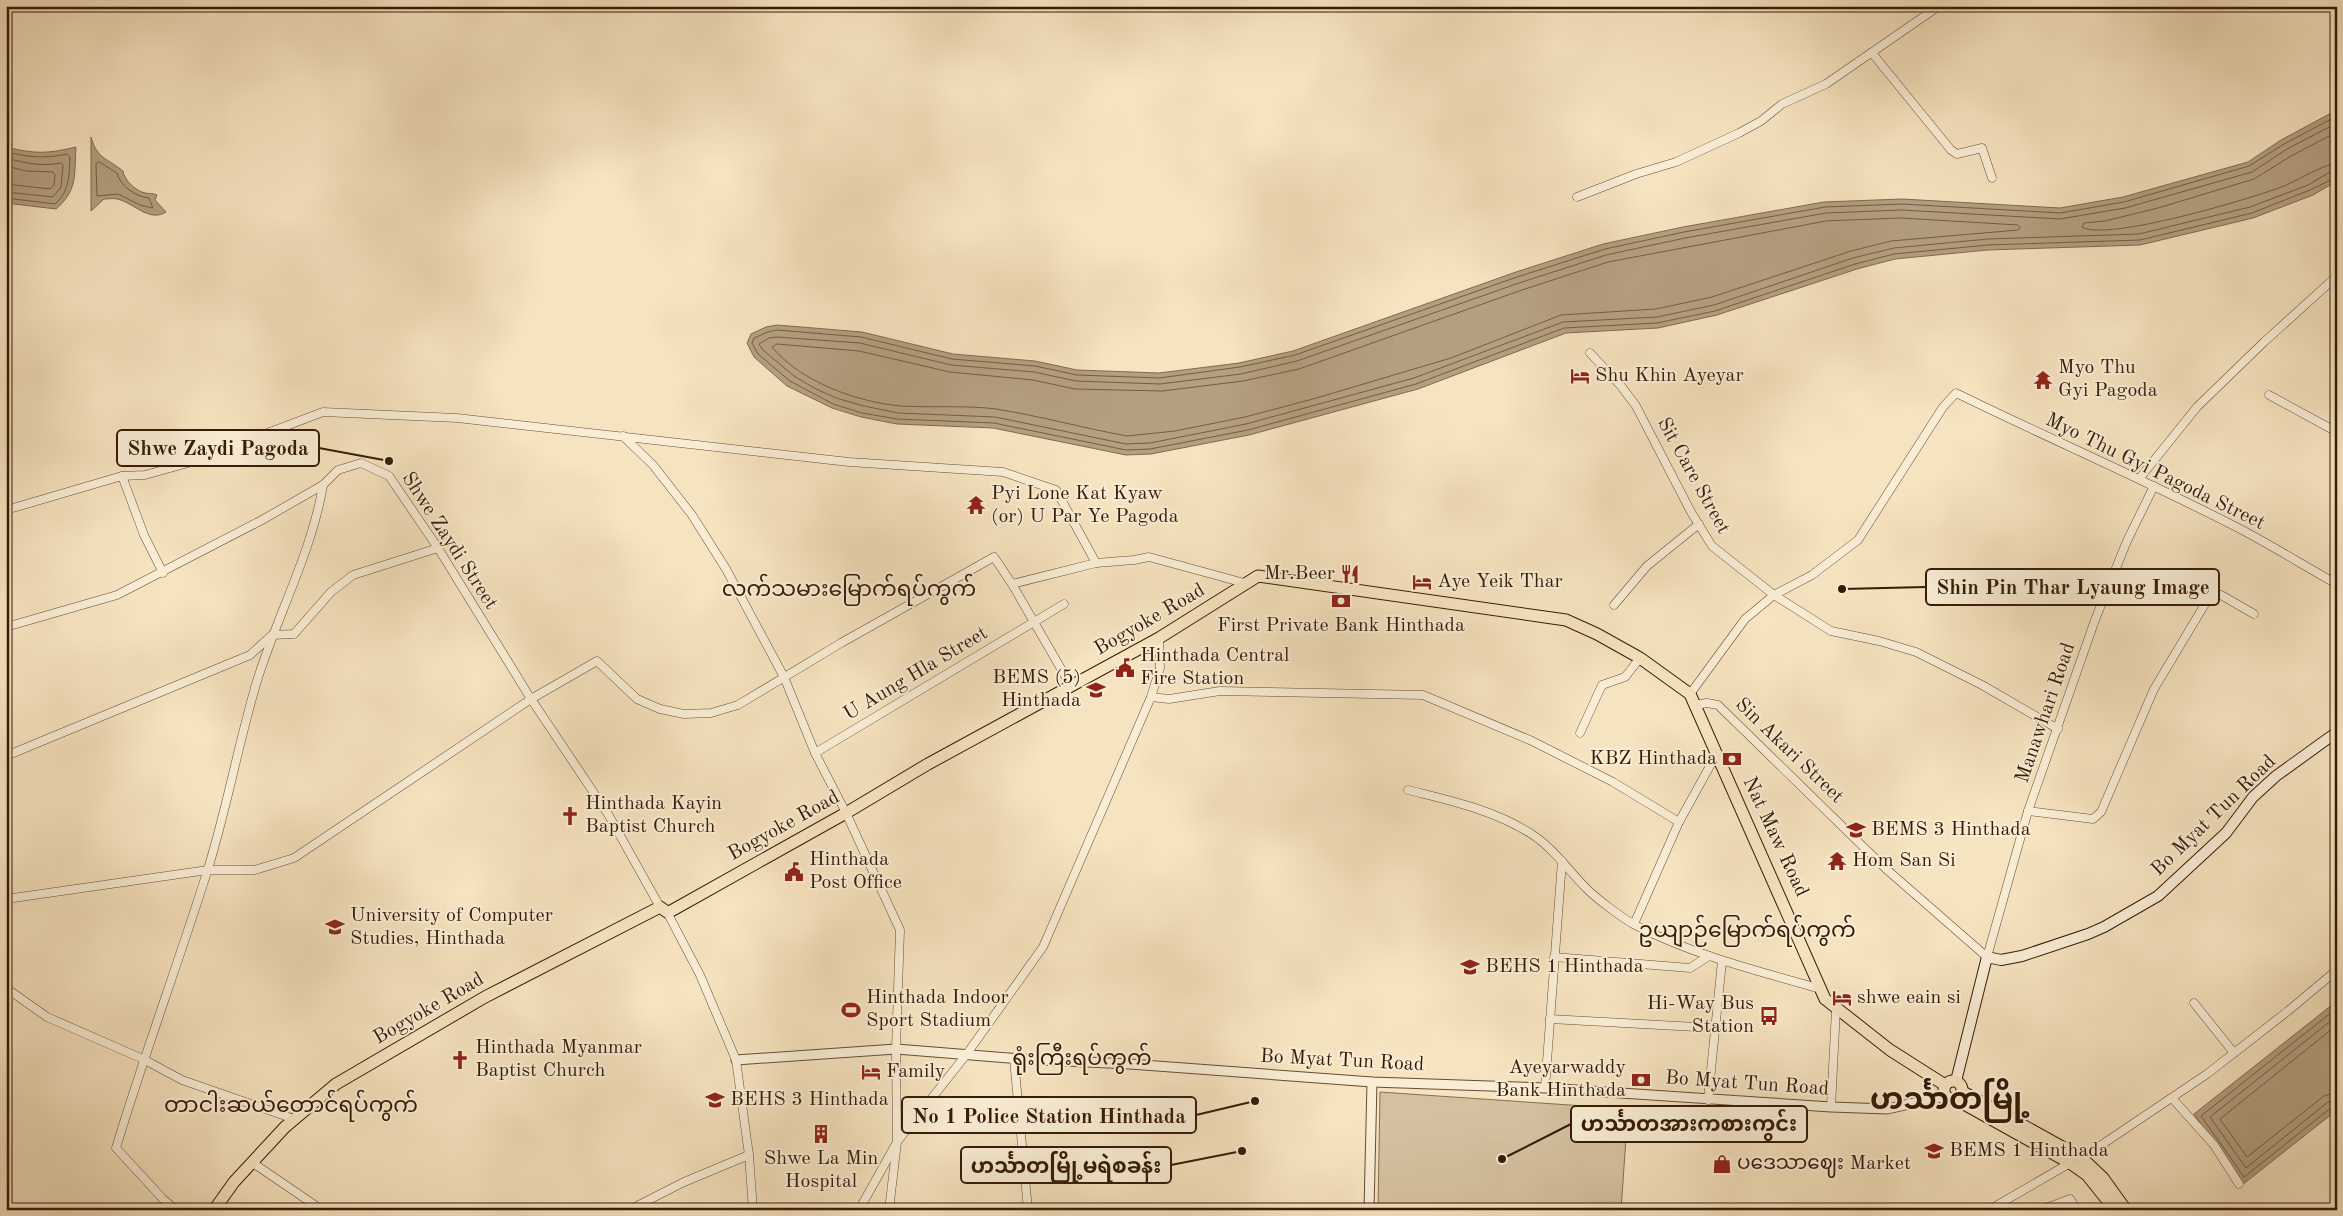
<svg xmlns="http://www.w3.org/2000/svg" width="2343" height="1216" viewBox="0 0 2343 1216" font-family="'Old Standard TT','Noto Sans Myanmar',serif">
  <rect width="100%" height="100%" fill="#f6e3bf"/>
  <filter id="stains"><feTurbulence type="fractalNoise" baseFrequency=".004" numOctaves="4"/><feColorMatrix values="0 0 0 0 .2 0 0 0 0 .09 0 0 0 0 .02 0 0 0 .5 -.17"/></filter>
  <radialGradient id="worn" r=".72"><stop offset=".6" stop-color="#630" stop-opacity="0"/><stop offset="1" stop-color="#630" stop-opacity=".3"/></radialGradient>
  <polygon fill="#d5c1a0" stroke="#856e54" points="1380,1092 1628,1109 1621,1210 1378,1210"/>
  <g fill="#b49f80" stroke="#816a50">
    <polygon points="2337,110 2337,181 2313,195 2253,218 2140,245 1988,250 1895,259 1857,269 1717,315 1658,328 1566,333 1418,389 1249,435 1151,454 1126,455 993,428 897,424 861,417 832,408 787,386 754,357 747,343 751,334 766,327 777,325 862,332 953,354 1035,361 1077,370 1159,373 1239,363 1293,351 1516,272 1603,244 1683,227 1824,202 1902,199 2060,208 2123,197 2248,162 2281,140"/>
    <path d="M91,137C97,159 107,158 123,171C124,180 136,191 145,193C150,194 153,193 157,195L155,200L166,212C149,223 133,202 117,199C113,198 108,199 104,199L91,211Z"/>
    <path d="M6,147C35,154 47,154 76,147C74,175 78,190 56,209L6,203Z"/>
    <polygon points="2337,1001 2337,1110 2242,1185 2194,1114"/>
  </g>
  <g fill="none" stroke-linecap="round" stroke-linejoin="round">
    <g stroke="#745d44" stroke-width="1">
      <polyline points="2337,116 2284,144 2249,166 2124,202 2060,213 1902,204 1825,207 1684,232 1605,249 1517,277 1295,355 1240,367 1159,378 1077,375 1035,366 952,359 861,337 777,330 768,332 754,338 752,343 758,354 790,381 833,404 862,413 897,419 994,423 1126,450 1150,449 1248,430 1416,384 1564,328 1657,323 1715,311 1855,264 1894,254 1988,245 2140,240 2252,213 2310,190 2337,177"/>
      <polyline points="2337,123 2287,149 2252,172 2125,208 2060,219 1902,210 1826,213 1685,238 1606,255 1519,283 1297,361 1241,374 1160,384 1076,381 1034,372 951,365 860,343 777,337 769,338 759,344 763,350 794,376 814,388 836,398 864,406 898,413 995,417 1126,444 1150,443 1246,424 1414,378 1563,322 1657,317 1714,305 1853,258 1894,248 1988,239 2139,234 2250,207 2308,185 2330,172 2337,171"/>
      <path d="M2337,132L2291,156L2254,179L2158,208L2105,221L2084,223L2082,227C2107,242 2253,198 2284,186C2298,180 2325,164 2337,163"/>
      <path d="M6,152C28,157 45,159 67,154L70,157C69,175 70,191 55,204L6,198"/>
      <path d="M6,158C25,163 42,167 61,163L63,165L61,187L53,197L6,192"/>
      <path d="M99,162L117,173C120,186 136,197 149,198L153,208L140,205L118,194L97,196L96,164Z"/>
      <polyline points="6,166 26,171 53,172 55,175 54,185 50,189 6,184"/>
      <path d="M1901,218L2018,225L2020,227L2018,230L1891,241L1851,251L1712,297L1656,309L1561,315L1451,358L1313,399L1245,417L1175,431L1127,436C1083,428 1040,416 996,409C965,405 933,408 901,406C857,402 801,382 772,347L777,344L859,351L950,372L1033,380L1075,389L1162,391L1243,381L1299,369L1522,290L1608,262L1826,221Z"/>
      <polyline points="2337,1008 2201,1116 2244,1177 2332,1107 2337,1106"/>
      <polyline points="2337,1016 2210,1117 2246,1168 2328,1102 2337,1100"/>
      <polyline points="2337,1025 2220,1119 2247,1157 2324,1096 2337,1092"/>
    </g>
    <g stroke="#654d35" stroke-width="9">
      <g id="minor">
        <polyline points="1872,53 1951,150 1957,154 1982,148 1992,178"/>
        <polyline points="1577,197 1636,174 1676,162 1739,133 1761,121 1782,104 1826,84 1939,6"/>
        <polyline points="1590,353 1621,386 1636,406 1691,512 1712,546 1774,595 1831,631 1879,641 1916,652 1982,685 2058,729"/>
        <polyline points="2269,395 2337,432"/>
        <polyline points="623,436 653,465 692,515 726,569 784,677 815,753 846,813 900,930 896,1049 897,1142 889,1210"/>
        <polyline points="122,476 144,535 163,573"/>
        <polyline points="2139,479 2197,407 2264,342 2337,276"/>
        <polyline points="6,510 122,476 145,475 188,463 323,412 457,418 849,462 1003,472 1056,490 1096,563"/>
        <polyline points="1012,584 1096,563 1134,560 1149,557 1248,584"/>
        <polyline points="1614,605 1647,566 1699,524"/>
        <polyline points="6,627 117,595 262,520 323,485 338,470 361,463 389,476 438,548 531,699 608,814 660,907"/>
        <path d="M1690,694L1745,619L1774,595L1812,575L1858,540L1943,407L1956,393C2052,440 2150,482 2244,531C2276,548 2306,567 2337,584"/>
        <polyline points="1151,697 1169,699 1220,691 1423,695 1532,741 1613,782 1679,822"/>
        <polyline points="1695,705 1707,703 1718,705 1885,868 1987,957 2028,811 2095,620 2127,541 2154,486"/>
        <polyline points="1580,733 1602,685 1625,677 1640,658"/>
        <polyline points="815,753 1064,604"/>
        <polyline points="6,756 250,655 272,635 294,634 331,592 353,575 438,548"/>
        <path d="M1408,790C1451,801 1495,810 1533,835C1554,849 1569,871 1586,888C1598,900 1621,917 1635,925C1693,955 1758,971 1821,989"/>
        <polyline points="2028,811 2093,819 2101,812 2154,689 2208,599 2214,594 2221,595 2254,614"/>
        <polyline points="6,899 208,870 255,870 294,858 531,699 597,661 637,699 660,709 684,714 711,713 738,705 841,643 994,557 1012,584 1071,686"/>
        <polyline points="667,912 700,975 736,1060 749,1155 753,1210"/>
        <polyline points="1634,924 1679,822 1716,755"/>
        <polyline points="1554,957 1690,968 1709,956"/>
        <polyline points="6,988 47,1017 143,1059 182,1080 294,1119"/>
        <polyline points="2194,1003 2234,1053"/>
        <polyline points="1550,1019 1715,1028"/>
        <polyline points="1014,1059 1028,1210"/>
        <polyline points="1545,1088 1562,861"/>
        <polyline points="2172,1098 2214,1145 2239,1184"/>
        <polyline points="1708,1100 1722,961"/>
        <polyline points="1831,1107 1836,1009"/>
        <polyline points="2082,1158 2207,1074 2288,1011 2337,970"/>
        <polyline points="253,1163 322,1210"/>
        <path d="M176,1210L163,1199L116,1148C144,1055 178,964 207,872C227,809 238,744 257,681C277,616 312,552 323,485"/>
        <polyline points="629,1210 684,1182 749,1155"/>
        <polyline points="859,1210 897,1142 966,1055 1043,947 1151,697 1160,668 1159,638"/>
        <polyline points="1989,1210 2070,1163"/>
        <polyline points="2041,1210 2070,1199 2077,1210"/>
      </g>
    </g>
    <g stroke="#654d35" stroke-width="11">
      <g id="tertiary">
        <polyline points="736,1060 896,1049 1021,1059 1130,1064 1372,1082 1545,1088 1831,1107 1887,1109 1946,1096"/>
        <polyline points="1369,1210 1372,1082"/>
      </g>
    </g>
    <g stroke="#351b07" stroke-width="12">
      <polyline id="secondary" points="1956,1081 1987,957 2001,960 2022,956 2088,934 2104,927 2158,896 2226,833 2253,797 2276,776 2337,732"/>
    </g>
    <g stroke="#351b07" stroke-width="13">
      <g id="primary">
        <circle cx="1953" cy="1090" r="9"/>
        <polyline points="1963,1092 2082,1158 2103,1178 2126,1210"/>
        <polyline points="1955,1099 2070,1163 2087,1175 2115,1210"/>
        <polyline points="214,1210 234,1182 285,1127 336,1084 485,997 660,907 667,912 671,911 846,813 928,764 1159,638 1258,576 1566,620 1597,634 1640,658 1690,694 1825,999 1890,1050 1945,1085"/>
      </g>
    </g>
    <use href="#minor" stroke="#f9edd5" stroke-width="8"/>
    <use href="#tertiary" stroke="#f9edd5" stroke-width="9"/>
    <use href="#secondary" stroke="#f9edd5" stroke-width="10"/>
    <use href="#primary" stroke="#f6e3bf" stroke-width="11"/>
  </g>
  <defs>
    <g id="hotel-bare" transform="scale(1.5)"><path d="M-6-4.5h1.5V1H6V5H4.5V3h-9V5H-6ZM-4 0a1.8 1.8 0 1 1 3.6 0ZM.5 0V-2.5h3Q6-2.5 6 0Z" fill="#8f2418" stroke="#f9edd5" stroke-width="2.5" paint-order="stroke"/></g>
    <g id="temple-bare" transform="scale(1.5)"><path d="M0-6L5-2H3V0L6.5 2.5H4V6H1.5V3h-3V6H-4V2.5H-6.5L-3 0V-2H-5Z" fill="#8f2418" stroke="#f9edd5" stroke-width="2.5" paint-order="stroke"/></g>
    <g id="restaurant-bare" transform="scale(1.5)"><path d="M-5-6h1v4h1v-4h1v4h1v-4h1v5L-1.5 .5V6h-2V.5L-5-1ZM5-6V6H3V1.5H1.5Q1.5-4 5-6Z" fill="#8f2418" stroke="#f9edd5" stroke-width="2.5" paint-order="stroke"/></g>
    <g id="bank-bare" transform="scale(1.5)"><path d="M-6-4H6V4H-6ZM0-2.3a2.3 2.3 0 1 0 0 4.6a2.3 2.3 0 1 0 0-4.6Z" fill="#8f2418" stroke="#f9edd5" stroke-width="2.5" paint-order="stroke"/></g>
    <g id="civic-bare" transform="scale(1.5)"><path d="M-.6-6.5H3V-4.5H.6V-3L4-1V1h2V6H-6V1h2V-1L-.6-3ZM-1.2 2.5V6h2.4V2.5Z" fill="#8f2418" stroke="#f9edd5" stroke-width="2.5" paint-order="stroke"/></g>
    <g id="school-bare" transform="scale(1.5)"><path d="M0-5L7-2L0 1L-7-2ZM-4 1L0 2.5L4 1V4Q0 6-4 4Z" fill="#8f2418" stroke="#f9edd5" stroke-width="2.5" paint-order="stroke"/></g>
    <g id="church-bare" transform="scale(1.5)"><path d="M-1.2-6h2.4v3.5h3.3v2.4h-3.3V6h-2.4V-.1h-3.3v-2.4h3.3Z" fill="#8f2418" stroke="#f9edd5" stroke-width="2.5" paint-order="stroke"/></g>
    <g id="university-bare" transform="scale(1.5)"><path d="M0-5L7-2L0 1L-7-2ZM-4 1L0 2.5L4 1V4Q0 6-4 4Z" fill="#8f2418" stroke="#f9edd5" stroke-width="2.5" paint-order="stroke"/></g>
    <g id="stadium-bare" transform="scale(1.5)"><path d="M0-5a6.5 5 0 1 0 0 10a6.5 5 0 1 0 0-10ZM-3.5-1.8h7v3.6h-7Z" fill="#8f2418" stroke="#f9edd5" stroke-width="2.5" paint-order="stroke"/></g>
    <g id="bus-bare" transform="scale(1.5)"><path d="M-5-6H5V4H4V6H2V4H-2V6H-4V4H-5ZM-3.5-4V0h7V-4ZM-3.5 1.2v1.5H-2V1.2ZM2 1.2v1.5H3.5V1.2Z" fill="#8f2418" stroke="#f9edd5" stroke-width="2.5" paint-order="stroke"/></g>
    <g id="building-bare" transform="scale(1.5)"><path d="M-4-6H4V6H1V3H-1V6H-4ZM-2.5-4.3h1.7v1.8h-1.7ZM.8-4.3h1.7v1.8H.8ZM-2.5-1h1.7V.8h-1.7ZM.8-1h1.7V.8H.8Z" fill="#8f2418" stroke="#f9edd5" stroke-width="2.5" paint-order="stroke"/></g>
    <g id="shop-bare" transform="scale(1.5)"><path d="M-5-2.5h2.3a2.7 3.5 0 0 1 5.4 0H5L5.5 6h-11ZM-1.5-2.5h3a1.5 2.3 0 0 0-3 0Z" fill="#8f2418" stroke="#f9edd5" stroke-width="2.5" paint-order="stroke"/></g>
  </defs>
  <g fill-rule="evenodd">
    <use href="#hotel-bare" x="1580" y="376"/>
    <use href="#temple-bare" x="2043" y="380"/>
    <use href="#temple-bare" x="976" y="505"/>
    <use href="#restaurant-bare" x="1350" y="574"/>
    <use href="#hotel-bare" x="1422" y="582"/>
    <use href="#bank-bare" x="1341" y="601"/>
    <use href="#civic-bare" x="1125" y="668"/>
    <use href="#school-bare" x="1096" y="690"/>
    <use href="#bank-bare" x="1732" y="759"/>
    <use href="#church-bare" x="570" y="816"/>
    <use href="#school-bare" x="1856" y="830"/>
    <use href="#temple-bare" x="1837" y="861"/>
    <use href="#civic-bare" x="794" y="872"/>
    <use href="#university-bare" x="335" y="927"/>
    <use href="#school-bare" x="1470" y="967"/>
    <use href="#hotel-bare" x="1842" y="998"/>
    <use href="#stadium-bare" x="851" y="1010"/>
    <use href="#bus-bare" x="1769" y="1016"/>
    <use href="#church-bare" x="460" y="1060"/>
    <use href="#hotel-bare" x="871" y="1072"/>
    <use href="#bank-bare" x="1641" y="1080"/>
    <use href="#school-bare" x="715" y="1100"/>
    <use href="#building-bare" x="821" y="1134"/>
    <use href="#school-bare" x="1934" y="1151"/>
    <use href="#shop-bare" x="1722" y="1164"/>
  </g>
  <g text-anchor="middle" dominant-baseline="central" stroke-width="4" stroke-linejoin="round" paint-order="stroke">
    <g font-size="20" fill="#351b07" stroke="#f9edd5" text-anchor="start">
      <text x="2058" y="368">Myo Thu<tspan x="2058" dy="23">Gyi Pagoda</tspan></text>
      <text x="1595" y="376">Shu Khin Ayeyar</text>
      <text x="991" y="494">Pyi Lone Kat Kyaw<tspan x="991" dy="23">(or) U Par Ye Pagoda</tspan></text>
      <text x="1335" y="574" text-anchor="end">Mr.Beer</text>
      <text x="1437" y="582">Aye Yeik Thar</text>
      <text x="1341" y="626" text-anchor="middle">First Private Bank Hinthada</text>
      <text x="1140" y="656">Hinthada Central<tspan x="1140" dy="23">Fire Station</tspan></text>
      <text x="1081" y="678" text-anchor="end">BEMS (5)<tspan x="1081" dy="23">Hinthada</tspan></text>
      <text x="1717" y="759" text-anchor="end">KBZ Hinthada</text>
      <text x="585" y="804">Hinthada Kayin<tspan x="585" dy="23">Baptist Church</tspan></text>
      <text x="1871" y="830">BEMS 3 Hinthada</text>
      <text x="809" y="860">Hinthada<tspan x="809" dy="23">Post Office</tspan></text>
      <text x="1852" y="861">Hom San Si</text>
      <text x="350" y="916">University of Computer<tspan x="350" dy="23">Studies, Hinthada</tspan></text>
      <text x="1485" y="967">BEHS 1 Hinthada</text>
      <text x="866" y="998">Hinthada Indoor<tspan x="866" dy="23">Sport Stadium</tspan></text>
      <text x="1857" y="998">shwe eain si</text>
      <text x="1754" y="1004" text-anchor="end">Hi-Way Bus<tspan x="1754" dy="23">Station</tspan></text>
      <text x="475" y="1048">Hinthada Myanmar<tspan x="475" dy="23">Baptist Church</tspan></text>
      <text x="1626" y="1068" text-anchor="end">Ayeyarwaddy<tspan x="1626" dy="23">Bank Hinthada</tspan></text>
      <text x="886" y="1072">Family</text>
      <text x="730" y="1100">BEHS 3 Hinthada</text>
      <text x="1949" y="1151">BEMS 1 Hinthada</text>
      <text x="821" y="1159" text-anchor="middle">Shwe La Min<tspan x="821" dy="23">Hospital</tspan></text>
      <text x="1737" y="1164">ပဒေသာဈေး Market</text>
    </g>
    <g font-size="20" fill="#351b07" stroke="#f9edd5">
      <text transform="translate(2155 472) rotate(26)">Myo Thu Gyi Pagoda Street</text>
      <text transform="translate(1693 476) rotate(61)">Sit Care Street</text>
      <text transform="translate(449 541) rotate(57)">Shwe Zaydi Street</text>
      <text transform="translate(1150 620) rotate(-30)">Bogyoke Road</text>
      <text transform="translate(916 674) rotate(-31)">U Aung Hla Street</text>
      <text transform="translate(2046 713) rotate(-71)">Manawhari Road</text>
      <text transform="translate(1789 751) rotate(44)">Sin Akari Street</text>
      <text transform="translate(2214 816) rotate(-44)">Bo Myat Tun Road</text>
      <text transform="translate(784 826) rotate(-29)">Bogyoke Road</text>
      <text transform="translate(1775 837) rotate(65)">Nat Maw Road</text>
      <text transform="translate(429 1009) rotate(-30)">Bogyoke Road</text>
      <text transform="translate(1342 1061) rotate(3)">Bo Myat Tun Road</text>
      <text transform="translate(1747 1084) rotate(4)">Bo Myat Tun Road</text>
    </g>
    <g font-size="22" fill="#351b07" stroke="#f9edd5">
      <text x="849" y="590">လက်သမားမြောက်ရပ်ကွက်</text>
      <text x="1747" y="931">ဥယျာဉ်မြောက်ရပ်ကွက်</text>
      <text x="1082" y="1059">ရုံးကြီးရပ်ကွက်</text>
      <text x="291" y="1106">တာငါးဆယ်တောင်ရပ်ကွက်</text>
    </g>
    <g font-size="30" font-weight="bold" fill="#351b07" stroke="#f9edd5">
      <text x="1950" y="1101">ဟင်္သာတမြို့</text>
    </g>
  </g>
  <path fill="none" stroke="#351b07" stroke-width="2" d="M389 461L319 448M1842 589L1926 587M1255 1101L1196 1115M1502 1159L1571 1124M1242 1151L1171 1165"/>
  <g fill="#351b07" stroke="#f9edd5" stroke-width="2">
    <circle cx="389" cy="461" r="5"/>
    <circle cx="1842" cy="589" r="5"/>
    <circle cx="1255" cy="1101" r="5"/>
    <circle cx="1502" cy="1159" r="5"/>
    <circle cx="1242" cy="1151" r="5"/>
  </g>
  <g fill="#f9edd5" stroke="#351b07" stroke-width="2">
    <rect x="117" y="430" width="202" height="36" rx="5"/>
    <rect x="1926" y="569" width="293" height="36" rx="5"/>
    <rect x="902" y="1097" width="294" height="36" rx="5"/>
    <rect x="1571" y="1106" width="236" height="36" rx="5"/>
    <rect x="961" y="1147" width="210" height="36" rx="5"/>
  </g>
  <g font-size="21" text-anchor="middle" font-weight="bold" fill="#351b07">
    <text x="218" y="455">Shwe Zaydi Pagoda</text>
    <text x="2073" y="594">Shin Pin Thar Lyaung Image</text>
    <text x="1049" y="1123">No 1 Police Station Hinthada</text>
    <text x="1689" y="1131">ဟင်္သာတအားကစားကွင်း</text>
    <text x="1066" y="1173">ဟင်္သာတမြို့မရဲစခန်း</text>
  </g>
  <rect width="2343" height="1216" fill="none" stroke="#f6e3bf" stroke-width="25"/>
  <rect x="8" y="8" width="2328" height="1201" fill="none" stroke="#351b07" stroke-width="2.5"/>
  <rect x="12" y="12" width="2318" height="1191" fill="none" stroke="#351b07"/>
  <rect width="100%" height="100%" filter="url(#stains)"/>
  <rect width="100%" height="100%" fill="url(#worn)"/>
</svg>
